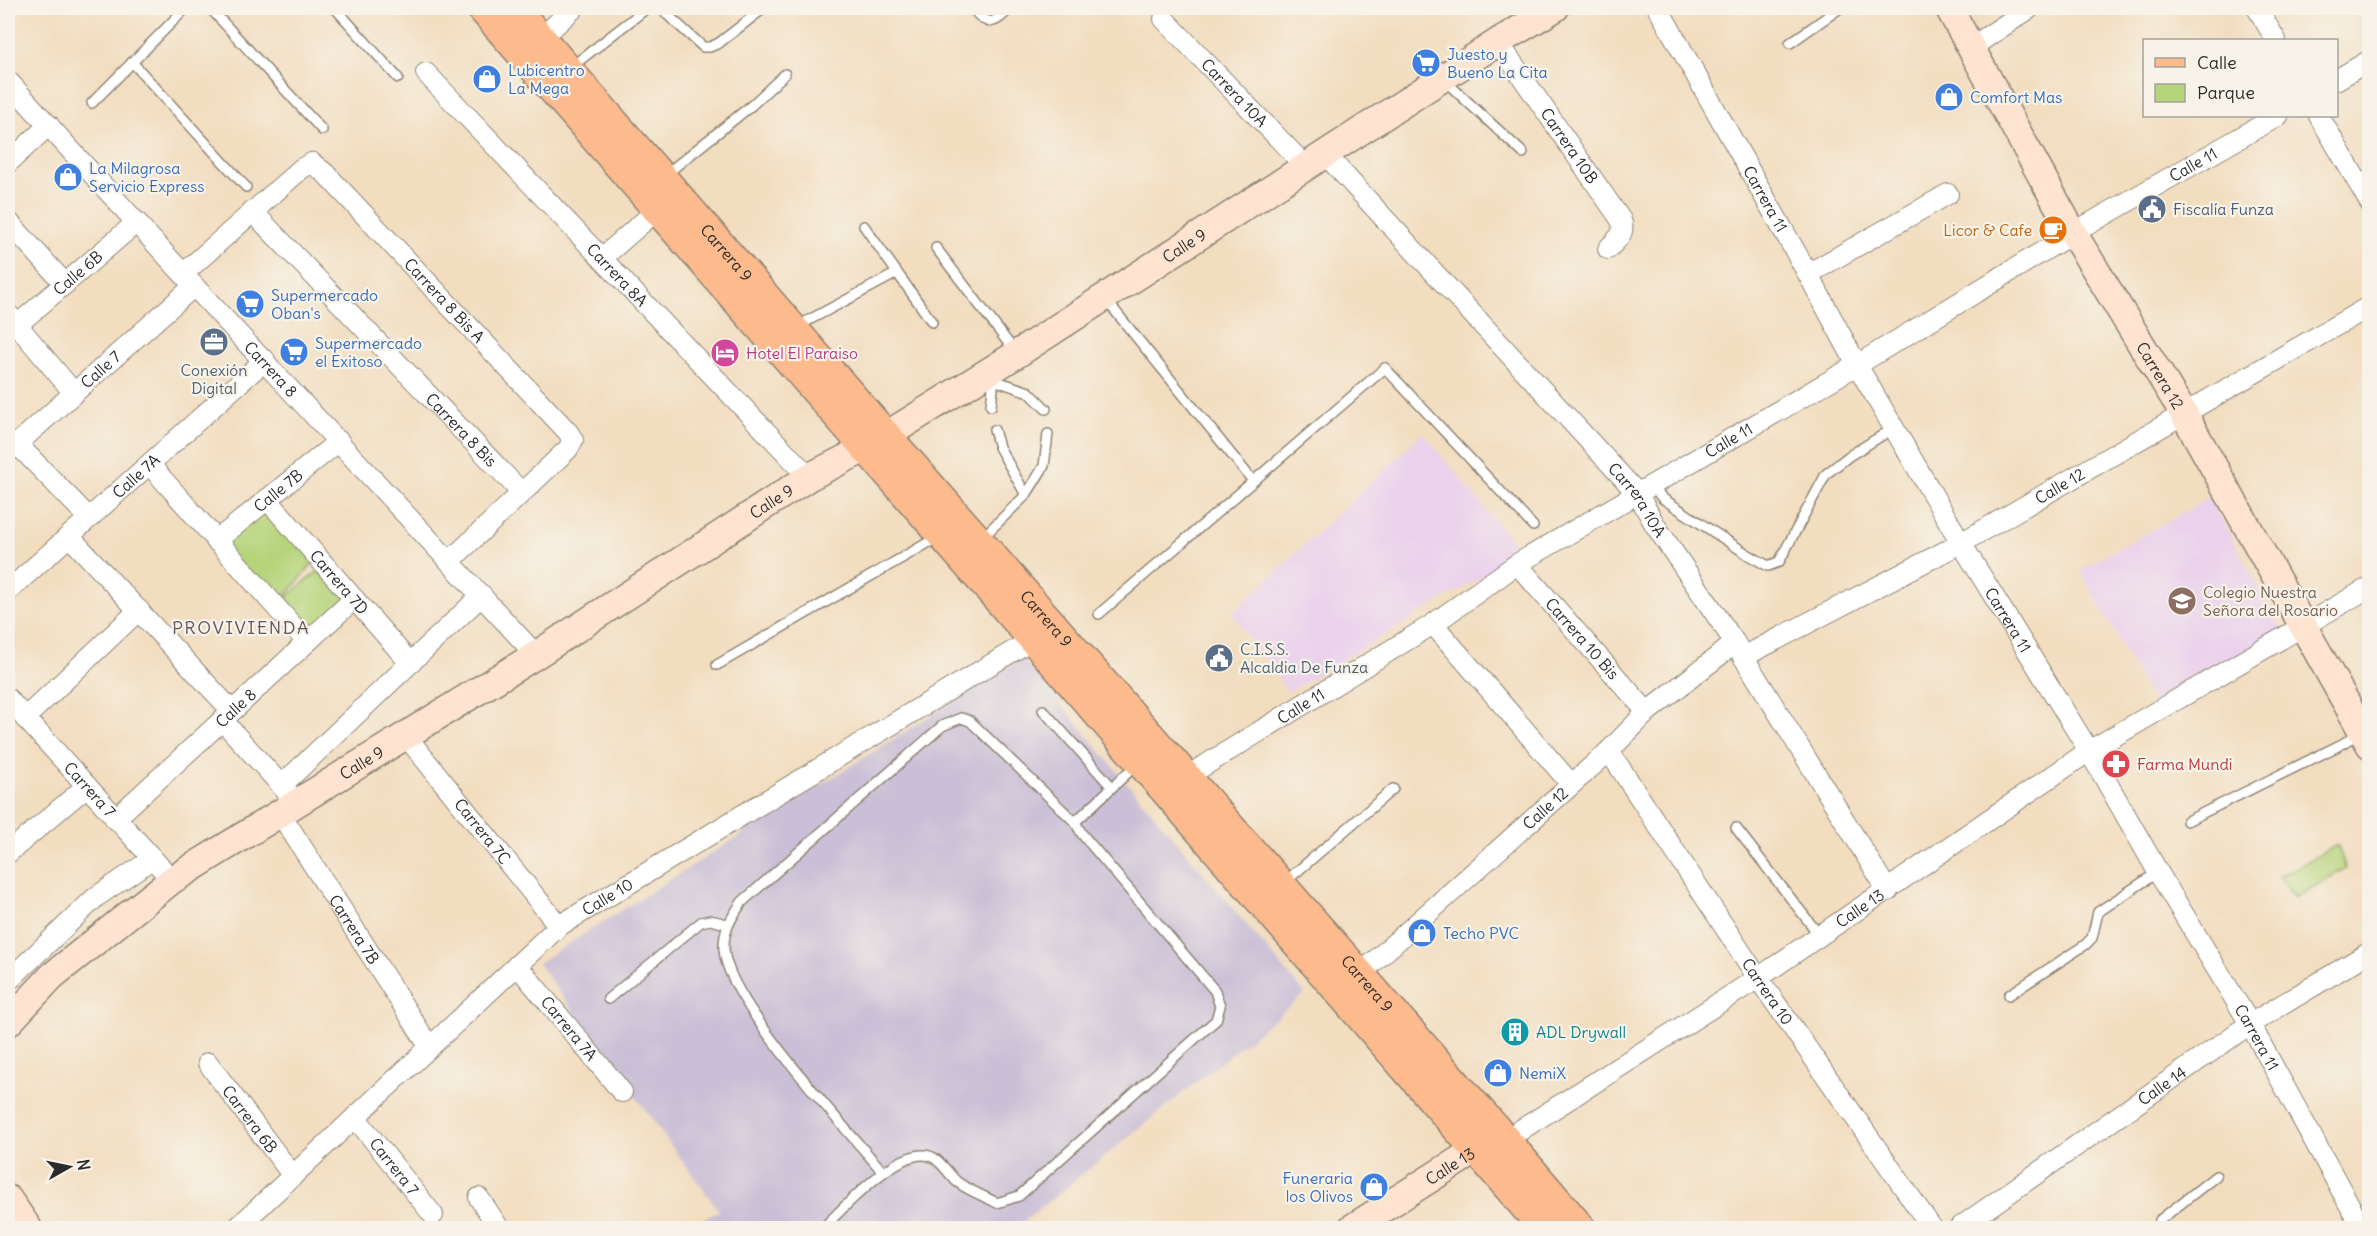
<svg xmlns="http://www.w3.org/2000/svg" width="2377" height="1236" viewBox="0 0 2377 1236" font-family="Delius,sans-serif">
  <rect width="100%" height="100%" fill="#f7f3e8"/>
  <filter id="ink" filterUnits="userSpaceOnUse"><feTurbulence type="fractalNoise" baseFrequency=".0167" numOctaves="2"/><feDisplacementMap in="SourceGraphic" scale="12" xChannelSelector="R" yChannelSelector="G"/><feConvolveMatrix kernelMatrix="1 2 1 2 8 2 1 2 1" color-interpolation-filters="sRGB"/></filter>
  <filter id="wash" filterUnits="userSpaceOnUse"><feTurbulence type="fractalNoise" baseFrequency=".008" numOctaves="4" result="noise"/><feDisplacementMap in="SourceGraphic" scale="24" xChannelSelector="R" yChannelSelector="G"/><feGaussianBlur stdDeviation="1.35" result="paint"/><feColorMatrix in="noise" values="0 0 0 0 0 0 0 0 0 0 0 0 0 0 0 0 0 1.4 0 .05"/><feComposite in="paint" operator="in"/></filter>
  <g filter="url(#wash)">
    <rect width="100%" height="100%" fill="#f2ddbf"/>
    <g fill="#ead1ec">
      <polygon points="1423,433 1522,553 1288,692 1232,613"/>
      <polygon points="2210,498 2283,632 2154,704 2080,570"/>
    </g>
    <polygon fill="#cabfd6" points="1022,658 1305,994 1016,1228 685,1228 719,1211 538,963"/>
    <g fill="#b6d47a" stroke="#708052" stroke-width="1.5">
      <polygon points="267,499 318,557 279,604 325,565 354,599 313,637 275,608 216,541"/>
      <polygon points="2337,845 2346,868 2295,898 2279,877"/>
    </g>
  </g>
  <g filter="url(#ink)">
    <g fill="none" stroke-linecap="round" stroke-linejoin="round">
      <g stroke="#8e8475" stroke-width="12">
        <g id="lane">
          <polyline points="210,8 322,130"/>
          <polyline points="335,8 398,78"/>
          <polyline points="660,8 703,47 710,47 719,43 764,8"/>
          <path d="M972,8C988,27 993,25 1011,8"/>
          <polyline points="1790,43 1840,8"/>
          <polyline points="132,62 246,187"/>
          <polyline points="571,67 647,8"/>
          <polyline points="1444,80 1523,153"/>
          <polyline points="92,103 186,8 190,8"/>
          <polyline points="665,175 752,105 785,74"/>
          <polyline points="864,226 932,322"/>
          <polyline points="936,248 1016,353"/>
          <polyline points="1107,301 1253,481"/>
          <polyline points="796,327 897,273"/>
          <polyline points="988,378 1029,392 1046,409"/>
          <polyline points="991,406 994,379"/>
          <polyline points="994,430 999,447 1026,495"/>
          <polyline points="1652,485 1662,498 1747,554 1768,566 1779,562 1826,474 1849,456 1894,428"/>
          <polyline points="981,539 1026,495 1044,466 1048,434"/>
          <polyline points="1099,614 1385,368 1533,526"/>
          <polyline points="717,665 938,537"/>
          <polyline points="1043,710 1111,786"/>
          <polyline points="2187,821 2344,743 2360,732"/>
          <polyline points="1075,822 1137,764"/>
          <polyline points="1736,828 1820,936"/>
          <polyline points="1285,882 1393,789"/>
          <polyline points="2009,995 2085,945 2092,938 2098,912 2158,872"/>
          <polyline points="608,999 701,922 710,920 727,924"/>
          <path d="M823,1228C843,1209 904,1140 934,1158C942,1163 949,1174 956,1181C967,1190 984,1196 997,1203L1019,1196L1216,1020L1220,1006L1215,991L1082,834L1075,822L970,721L961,718L942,726L742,902C732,917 723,930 724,949C726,1001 846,1128 883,1172"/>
          <polyline points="2159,1228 2160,1220 2216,1176"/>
        </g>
      </g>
      <g stroke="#8e8475" stroke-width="22">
        <g id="street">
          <path id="s1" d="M1658,8L1808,274L1857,365L1961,543L2089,751L2158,872L2250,1024L2362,1228"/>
          <polyline points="2257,8 2276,40"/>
          <path id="s2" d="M1164,19L1306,167"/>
          <polyline points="541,38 574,8"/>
          <path id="s3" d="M1498,42L1621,220C1626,234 1617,239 1608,249"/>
          <polyline points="1972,47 2030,8"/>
          <path id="s4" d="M426,73L809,477"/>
          <polyline points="2336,80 2370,60"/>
          <path id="s5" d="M8,81L194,286L536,655"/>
          <polyline points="2319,116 2370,203"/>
          <path id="s6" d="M1326,155L1638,494L1655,525L1735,643L1888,891"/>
          <polyline points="8,163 49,125"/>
          <path id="s7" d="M252,211L522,493"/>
          <polyline points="8,221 65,284"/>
          <polyline points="602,258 658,209"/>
          <path id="s8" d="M184,273L302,168L312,163L326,174L568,432L573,440L568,449L450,561"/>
          <polyline points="1808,274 1948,194"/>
          <polyline points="8,314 74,393"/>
          <path id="s9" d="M17,325L137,222"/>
          <polyline points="17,444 88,517"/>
          <path id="s10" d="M8,452L194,286"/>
          <polyline points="150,465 307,642"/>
          <path id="s11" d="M267,499L410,663"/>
          <polyline points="69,536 232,711"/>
          <path id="s12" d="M216,541L339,441"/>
          <path id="s13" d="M1517,564L1647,712"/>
          <path id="s14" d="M8,591L265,360"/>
          <polyline points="1433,624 1571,784"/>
          <path id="s15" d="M1743,657L1961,543L2370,306"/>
          <path id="s16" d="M8,699L172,880"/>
          <polyline points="25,718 139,610"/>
          <polyline points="222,720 289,794"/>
          <path id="s17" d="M406,736L559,926"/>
          <path id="s18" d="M1609,751L1758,978L1932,1228"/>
          <path id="s19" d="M1186,777L1433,624L1517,564L1857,365L2073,233L2278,116"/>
          <polyline points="282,785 482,595"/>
          <path id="s20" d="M280,813L429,1046"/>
          <path id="s21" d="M115,819L354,599"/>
          <polyline points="8,853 87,786"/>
          <path id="s22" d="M517,965L622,1092"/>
          <path id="s23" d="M1359,975L1609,751L1647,712L1735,643"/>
          <polyline points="8,981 96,897 152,859"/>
          <path id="s24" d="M208,1063L293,1176"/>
          <path id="s25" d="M355,1117L433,1215"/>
          <path id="s26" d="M1505,1140L1758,978L2089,751L2370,587"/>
          <polyline points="479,1198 499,1228"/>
          <path id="s27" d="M237,1228L559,926L1033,639"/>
          <path id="s28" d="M1959,1228L2250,1024L2370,952"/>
        </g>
      </g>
      <g stroke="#8e8475" stroke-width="30">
        <g id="secondary">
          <path id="s29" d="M1949,8L2073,233L2184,414L2370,745"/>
          <path id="s30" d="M8,1023L52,976L172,880L536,655L809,477L866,448L1017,354L1498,42L1555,8"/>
          <polyline points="8,1199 28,1228"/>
          <path id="s31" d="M1352,1228L1477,1149L1495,1143"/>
        </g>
      </g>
      <g stroke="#8e8475" stroke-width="33">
        <g id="primary">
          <polyline points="482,8 1166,791 1544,1228"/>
          <path id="s32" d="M514,8L886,436L1505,1140L1580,1228"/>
        </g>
      </g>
      <use href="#lane" stroke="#fff" stroke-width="9"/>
      <use href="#street" stroke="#fff" stroke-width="20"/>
      <use href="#secondary" stroke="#fee3d1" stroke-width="27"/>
      <use href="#primary" stroke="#fcba8d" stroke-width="30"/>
    </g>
  </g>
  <defs>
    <g id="supermarket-disc" transform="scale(1.5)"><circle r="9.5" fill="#3f7fe0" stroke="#f7f3e8"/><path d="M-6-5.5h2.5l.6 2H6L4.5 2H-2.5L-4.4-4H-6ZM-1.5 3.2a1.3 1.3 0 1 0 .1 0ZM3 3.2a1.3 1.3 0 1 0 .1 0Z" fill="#fff"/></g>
    <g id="shop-disc" transform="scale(1.5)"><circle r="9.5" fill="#3f7fe0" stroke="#f7f3e8"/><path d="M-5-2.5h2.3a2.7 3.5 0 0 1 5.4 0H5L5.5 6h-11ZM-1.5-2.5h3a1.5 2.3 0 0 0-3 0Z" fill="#fff"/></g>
    <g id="civic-disc" transform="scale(1.5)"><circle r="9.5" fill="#5c6f8a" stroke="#f7f3e8"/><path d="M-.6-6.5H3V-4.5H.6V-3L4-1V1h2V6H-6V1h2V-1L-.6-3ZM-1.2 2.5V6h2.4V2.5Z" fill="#fff"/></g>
    <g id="cafe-disc" transform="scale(1.5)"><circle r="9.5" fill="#e8710a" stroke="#f7f3e8"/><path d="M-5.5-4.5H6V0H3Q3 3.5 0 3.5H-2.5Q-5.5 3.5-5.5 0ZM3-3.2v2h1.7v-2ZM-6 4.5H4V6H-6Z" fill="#fff"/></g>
    <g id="office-disc" transform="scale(1.5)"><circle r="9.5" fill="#5c6f8a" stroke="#f7f3e8"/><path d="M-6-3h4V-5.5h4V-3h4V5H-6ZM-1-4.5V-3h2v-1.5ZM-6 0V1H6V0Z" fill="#fff"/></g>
    <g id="hotel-disc" transform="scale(1.5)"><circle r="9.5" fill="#d1479c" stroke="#f7f3e8"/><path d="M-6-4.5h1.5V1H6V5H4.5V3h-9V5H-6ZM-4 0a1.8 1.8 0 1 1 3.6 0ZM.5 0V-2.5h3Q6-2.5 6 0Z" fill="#fff"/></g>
    <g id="school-disc" transform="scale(1.5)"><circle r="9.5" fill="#8d6e63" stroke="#f7f3e8"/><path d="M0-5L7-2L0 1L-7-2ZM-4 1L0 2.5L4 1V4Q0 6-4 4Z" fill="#fff"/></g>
    <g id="pharmacy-disc" transform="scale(1.5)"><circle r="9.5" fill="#e0444e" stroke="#f7f3e8"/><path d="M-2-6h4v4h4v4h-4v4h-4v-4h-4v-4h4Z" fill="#fff"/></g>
    <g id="building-disc" transform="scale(1.5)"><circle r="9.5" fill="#0f9aa8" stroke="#f7f3e8"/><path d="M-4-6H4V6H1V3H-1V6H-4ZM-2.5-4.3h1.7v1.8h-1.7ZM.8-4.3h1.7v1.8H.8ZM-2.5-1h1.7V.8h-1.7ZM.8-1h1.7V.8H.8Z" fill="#fff"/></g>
  </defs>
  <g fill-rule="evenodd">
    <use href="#supermarket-disc" x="1426" y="63"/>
    <use href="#shop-disc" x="487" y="79"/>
    <use href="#shop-disc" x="1949" y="97"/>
    <use href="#shop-disc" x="68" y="177"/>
    <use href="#civic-disc" x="2152" y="209"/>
    <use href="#cafe-disc" x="2053" y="230"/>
    <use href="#supermarket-disc" x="250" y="304"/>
    <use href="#office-disc" x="214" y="342"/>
    <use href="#supermarket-disc" x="294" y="352"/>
    <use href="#hotel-disc" x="725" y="353"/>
    <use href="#school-disc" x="2182" y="601"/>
    <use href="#civic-disc" x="1219" y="658"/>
    <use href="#pharmacy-disc" x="2116" y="764"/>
    <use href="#shop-disc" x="1422" y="933"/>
    <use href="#building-disc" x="1515" y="1032"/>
    <use href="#shop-disc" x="1498" y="1073"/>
    <use href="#shop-disc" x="1374" y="1187"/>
  </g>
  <g text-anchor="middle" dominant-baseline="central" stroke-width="4.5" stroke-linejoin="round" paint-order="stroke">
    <g font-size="16" fill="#366cbe" stroke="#f7f3e8" text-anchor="start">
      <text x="1447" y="54">Juesto y<tspan x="1447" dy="18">Bueno La Cita</tspan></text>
      <text x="508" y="70">Lubicentro<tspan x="508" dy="18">La Mega</tspan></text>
      <text x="1970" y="97">Comfort Mas</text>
      <text x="89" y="168">La Milagrosa<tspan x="89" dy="18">Servicio Express</tspan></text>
      <text x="271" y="295">Supermercado<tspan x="271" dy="18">Oban's</tspan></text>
      <text x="315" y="343">Supermercado<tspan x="315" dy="18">el Exitoso</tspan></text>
      <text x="1443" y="933">Techo PVC</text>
      <text x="1519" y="1073">NemiX</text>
      <text x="1353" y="1178" text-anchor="end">Funeraria<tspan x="1353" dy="18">los Olivos</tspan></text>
    </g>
    <g font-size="16" fill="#2b2b2b" stroke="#f7f3e8">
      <text stroke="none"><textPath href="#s2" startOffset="102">Carrera 10A</textPath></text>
      <text stroke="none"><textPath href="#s3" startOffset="126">Carrera 10B</textPath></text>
      <text stroke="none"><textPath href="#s19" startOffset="1179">Calle 11</textPath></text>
      <text stroke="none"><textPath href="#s1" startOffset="219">Carrera 11</textPath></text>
      <text stroke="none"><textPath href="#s30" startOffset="1413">Calle 9</textPath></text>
      <text stroke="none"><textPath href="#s32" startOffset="324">Carrera 9</textPath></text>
      <text stroke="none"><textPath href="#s9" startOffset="80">Calle 6B</textPath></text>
      <text stroke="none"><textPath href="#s4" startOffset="278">Carrera 8A</textPath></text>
      <text stroke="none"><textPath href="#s8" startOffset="360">Carrera 8 Bis A</textPath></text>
      <text stroke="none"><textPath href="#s5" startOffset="390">Carrera 8</textPath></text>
      <text stroke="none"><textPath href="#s10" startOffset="124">Calle 7</textPath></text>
      <text stroke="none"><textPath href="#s29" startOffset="424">Carrera 12</textPath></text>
      <text stroke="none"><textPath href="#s7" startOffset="303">Carrera 8 Bis</textPath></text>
      <text stroke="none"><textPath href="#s19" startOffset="639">Calle 11</textPath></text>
      <text stroke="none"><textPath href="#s14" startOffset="172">Calle 7A</textPath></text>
      <text stroke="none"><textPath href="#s15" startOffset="360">Calle 12</textPath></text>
      <text stroke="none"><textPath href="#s12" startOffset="80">Calle 7B</textPath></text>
      <text stroke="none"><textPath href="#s6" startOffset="465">Carrera 10A</textPath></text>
      <text stroke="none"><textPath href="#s30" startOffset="927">Calle 9</textPath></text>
      <text stroke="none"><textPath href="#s11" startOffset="110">Carrera 7D</textPath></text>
      <text stroke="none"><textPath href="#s32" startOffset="810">Carrera 9</textPath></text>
      <text stroke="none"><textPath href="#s1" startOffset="705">Carrera 11</textPath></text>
      <text stroke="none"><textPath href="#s13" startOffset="99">Carrera 10 Bis</textPath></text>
      <text stroke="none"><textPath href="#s19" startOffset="135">Calle 11</textPath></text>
      <text stroke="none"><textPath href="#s21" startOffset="164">Calle 8</textPath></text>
      <text stroke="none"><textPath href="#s30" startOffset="441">Calle 9</textPath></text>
      <text stroke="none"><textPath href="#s16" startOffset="122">Carrera 7</textPath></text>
      <text stroke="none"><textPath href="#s23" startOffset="250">Calle 12</textPath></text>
      <text stroke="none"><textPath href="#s17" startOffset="122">Carrera 7C</textPath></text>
      <text stroke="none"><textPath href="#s27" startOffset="498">Calle 10</textPath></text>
      <text stroke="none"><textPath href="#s26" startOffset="424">Calle 13</textPath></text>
      <text stroke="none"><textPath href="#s20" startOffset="138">Carrera 7B</textPath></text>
      <text stroke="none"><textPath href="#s32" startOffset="1296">Carrera 9</textPath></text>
      <text stroke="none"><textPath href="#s18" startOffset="288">Carrera 10</textPath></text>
      <text stroke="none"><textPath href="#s22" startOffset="82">Carrera 7A</textPath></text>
      <text stroke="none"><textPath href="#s1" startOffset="1191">Carrera 11</textPath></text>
      <text stroke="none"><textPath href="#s28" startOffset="248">Calle 14</textPath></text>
      <text stroke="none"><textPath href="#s24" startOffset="70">Carrera 6B</textPath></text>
      <text stroke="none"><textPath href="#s25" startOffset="63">Carrera 7</textPath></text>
      <text stroke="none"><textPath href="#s31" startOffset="116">Calle 13</textPath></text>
    </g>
    <g font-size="16" fill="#4e5e75" stroke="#f7f3e8" text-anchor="start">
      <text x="2173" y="209">Fiscalía Funza</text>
      <text x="214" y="370" text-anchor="middle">Conexión<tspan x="214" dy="18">Digital</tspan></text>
      <text x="1240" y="649">C.I.S.S.<tspan x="1240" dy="18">Alcaldia De Funza</tspan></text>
    </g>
    <g font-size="16" fill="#c56008" stroke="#f7f3e8" text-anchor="end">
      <text x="2032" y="230">Licor &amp; Cafe</text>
    </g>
    <g font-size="16" fill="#b23c85" stroke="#f7f3e8" text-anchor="start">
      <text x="746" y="353">Hotel El Paraiso</text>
    </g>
    <g font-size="16" fill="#785e54" stroke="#f7f3e8" text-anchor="start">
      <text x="2203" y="592">Colegio Nuestra<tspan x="2203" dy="18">Señora del Rosario</tspan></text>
    </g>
    <g font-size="16" fill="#be3a42" stroke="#f7f3e8" text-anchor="start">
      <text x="2137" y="764">Farma Mundi</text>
    </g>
    <g font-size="16" fill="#0d838f" stroke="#f7f3e8" text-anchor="start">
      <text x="1536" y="1032">ADL Drywall</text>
    </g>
    <g font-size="18" letter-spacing="1.5" fill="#655362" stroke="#f7f3e8">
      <text x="241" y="627">PROVIVIENDA</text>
    </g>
  </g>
  <rect width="2377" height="1236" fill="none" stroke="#f7f3e8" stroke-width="30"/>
  <rect x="2143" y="39" width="195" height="78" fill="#f7f3e8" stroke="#a5a39c" stroke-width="1.5"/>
  <rect x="2155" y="58" width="30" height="9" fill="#fcba8d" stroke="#a5a39c" stroke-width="1.5"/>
  <text x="2197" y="69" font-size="18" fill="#2b2b2b">Calle</text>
  <rect x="2155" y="84" width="30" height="18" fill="#b6d47a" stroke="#a5a39c" stroke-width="1.5"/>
  <text x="2197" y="99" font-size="18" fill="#2b2b2b">Parque</text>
  <g transform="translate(69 1167) rotate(81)" stroke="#f7f3e8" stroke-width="4.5" paint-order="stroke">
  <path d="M0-4.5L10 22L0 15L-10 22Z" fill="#2b2b2b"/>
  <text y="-9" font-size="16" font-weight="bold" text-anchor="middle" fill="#2b2b2b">N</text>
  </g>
</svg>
